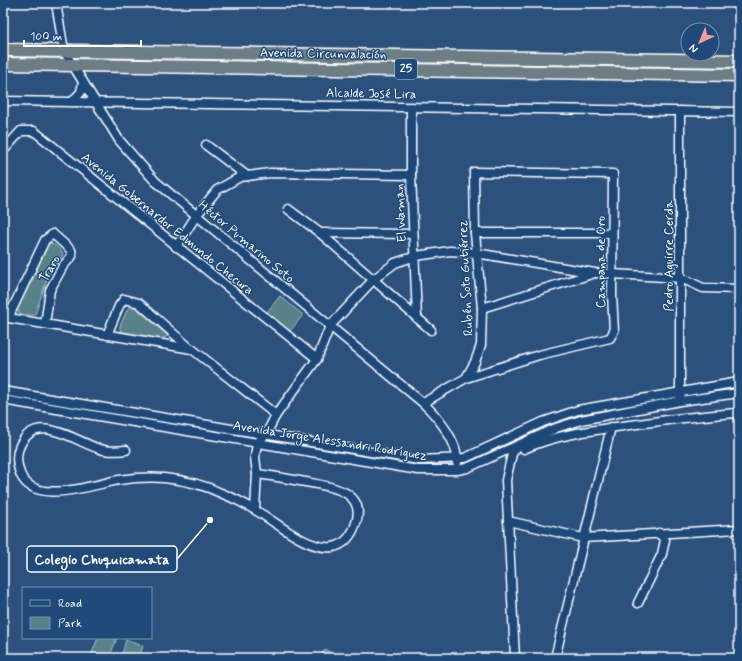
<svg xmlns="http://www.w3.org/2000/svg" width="742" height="661" viewBox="0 0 742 661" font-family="Mynerve,sans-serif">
  <rect width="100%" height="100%" fill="#2c517c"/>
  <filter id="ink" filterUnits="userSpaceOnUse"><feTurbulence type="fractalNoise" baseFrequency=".025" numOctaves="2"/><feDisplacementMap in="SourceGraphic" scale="8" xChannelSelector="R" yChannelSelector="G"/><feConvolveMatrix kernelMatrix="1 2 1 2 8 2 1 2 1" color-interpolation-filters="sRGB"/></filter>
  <g filter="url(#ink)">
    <g fill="#588289" stroke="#acc0c4">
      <path d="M50,243C56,245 61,249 63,255L48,276L35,315H24L19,313L17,307L33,279L46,245Z"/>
      <polygon points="280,296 303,315 290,331 267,312"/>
      <polygon points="135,307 168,336 162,339 123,332 120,330 120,326 128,308"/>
      <polygon points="98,638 117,638 109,658 90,658"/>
      <polygon points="126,640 143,646 139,658 121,658"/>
      <polygon points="326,649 336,658 318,658"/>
    </g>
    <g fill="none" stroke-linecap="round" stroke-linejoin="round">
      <g stroke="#fff" stroke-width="11">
        <g id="minor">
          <path d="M56,3L64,51L119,140L155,181L423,403C437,416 459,442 457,463"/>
          <polyline points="3,101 739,112"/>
          <polyline points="72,102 81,92 83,82"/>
          <polyline points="411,107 411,175 417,318"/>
          <polyline points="206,145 247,176"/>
          <polyline points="3,151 21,131 34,131 317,359"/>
          <polyline points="288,209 320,233 431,330"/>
          <polyline points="320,233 413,234"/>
          <polyline points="475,233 612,233"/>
          <polyline points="176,247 196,216 217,190 240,177 270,173 411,175"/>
          <polyline points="482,308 592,274"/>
          <polyline points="3,317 192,349 276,415"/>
          <polyline points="8,318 45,240 53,234 71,250 72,256 63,266 50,290 45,324"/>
          <polyline points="107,335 119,306 124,299 139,303 191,349"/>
          <polyline points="3,391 419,460 465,458 543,422 578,410 739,382"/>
          <polyline points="680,396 680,111"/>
          <polyline points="3,400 418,470 457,470 467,468 556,428 581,420 680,401 739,393"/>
          <polyline points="423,403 466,378 475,362 481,345 482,308 475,233 474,172 613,174 612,295 614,331 610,338 539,355 466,378"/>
          <path d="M524,449C556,434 595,430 630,425C667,420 702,415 739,413"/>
          <path d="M126,450C118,451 109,452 100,449C76,442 34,409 19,448C16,455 17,463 19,470C29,509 94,484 119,480C133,478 149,477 164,478C184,480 205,485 223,494C234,498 245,504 255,510C275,521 308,551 333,547C344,545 351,536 355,526C369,490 328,486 305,482C289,479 273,476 257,474"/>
          <polyline points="255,509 257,474 255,457 257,443 266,434 276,415 317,359 330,326 374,279 395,263 416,256 450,251 476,253 595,273 681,278 703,288 739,289"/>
          <polyline points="508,521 583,538 739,529"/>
          <polyline points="638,603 662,554 665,540 659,533"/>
          <polyline points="515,658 506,480 512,454 517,447"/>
          <polyline points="555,658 611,427"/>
        </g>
      </g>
      <g stroke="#fff" stroke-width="15">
        <g id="highway">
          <polyline points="3,50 739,61"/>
          <polyline points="3,64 739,75"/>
        </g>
      </g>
      <use href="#minor" stroke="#1f4a7a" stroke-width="8"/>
      <use href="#highway" stroke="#6c7e84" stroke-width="12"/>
    </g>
  </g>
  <g text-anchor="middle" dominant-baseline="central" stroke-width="3" stroke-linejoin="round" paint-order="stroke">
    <rect fill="#1f4a7a" stroke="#bcc9d7" stroke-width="1" x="395" y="59" width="22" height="20" rx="3"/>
    <g font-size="12" font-weight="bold" fill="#fff">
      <text x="406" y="69">25</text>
    </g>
    <g font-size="13" fill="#fff" stroke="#1f4a7a">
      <text transform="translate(323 54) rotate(1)">Avenida Circunvalación</text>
      <text transform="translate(371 94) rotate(1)">Alcalde José Lira</text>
      <text transform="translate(401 213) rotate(-93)">El Waman</text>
      <text transform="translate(167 224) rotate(39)">Avenida Gobernardor Edmundo Checura</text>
      <text transform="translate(246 242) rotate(40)">Héctor Pumarino Soto</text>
      <text transform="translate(669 256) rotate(-90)">Pedro Aguirre Cerda</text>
      <text transform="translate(601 262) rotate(-90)">Campana de Oro</text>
      <text transform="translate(50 269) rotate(-60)">Traro</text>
      <text transform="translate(466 278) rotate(-93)">Rubén Soto Gutiérrez</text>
      <text transform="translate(330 441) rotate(9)">Avenida Jorge Alessandri Rodríguez</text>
    </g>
  </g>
  <path fill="none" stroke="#fff" stroke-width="1.5" d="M210 520L177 559"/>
  <circle fill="#fff" stroke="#1f4a7a" stroke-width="1.5" cx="210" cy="520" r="4"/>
  <rect fill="#1f4a7a" stroke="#fff" stroke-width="1.5" x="27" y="546" width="150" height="26" rx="4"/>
  <g font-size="14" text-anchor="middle" font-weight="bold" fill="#fff">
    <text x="102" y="564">Colegio Chuquicamata</text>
  </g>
  <rect width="742" height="661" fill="none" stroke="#1f4a7a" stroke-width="16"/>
  <rect x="8" y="8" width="726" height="645" fill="none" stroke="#fff" stroke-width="1.5" filter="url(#ink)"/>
  <rect x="22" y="587" width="130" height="52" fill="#1f4a7a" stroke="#7992af"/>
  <rect x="30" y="600" width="20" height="6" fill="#1f4a7a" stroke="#7992af"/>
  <text x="58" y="607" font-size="12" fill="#ffffff">Road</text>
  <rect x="30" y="617" width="20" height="12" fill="#588289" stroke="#7992af"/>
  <text x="58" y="627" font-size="12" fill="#ffffff">Park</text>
  <g transform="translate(700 42) rotate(224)"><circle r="19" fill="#1f4a7a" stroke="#7992af"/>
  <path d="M0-3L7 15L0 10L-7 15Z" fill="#ff9aa2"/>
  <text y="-6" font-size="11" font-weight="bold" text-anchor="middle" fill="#ffffff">N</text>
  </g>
  <path d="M24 40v6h117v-6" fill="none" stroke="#ffffff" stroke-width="2"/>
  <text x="30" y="40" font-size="12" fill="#ffffff" stroke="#1f4a7a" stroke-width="3" paint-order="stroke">100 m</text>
</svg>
